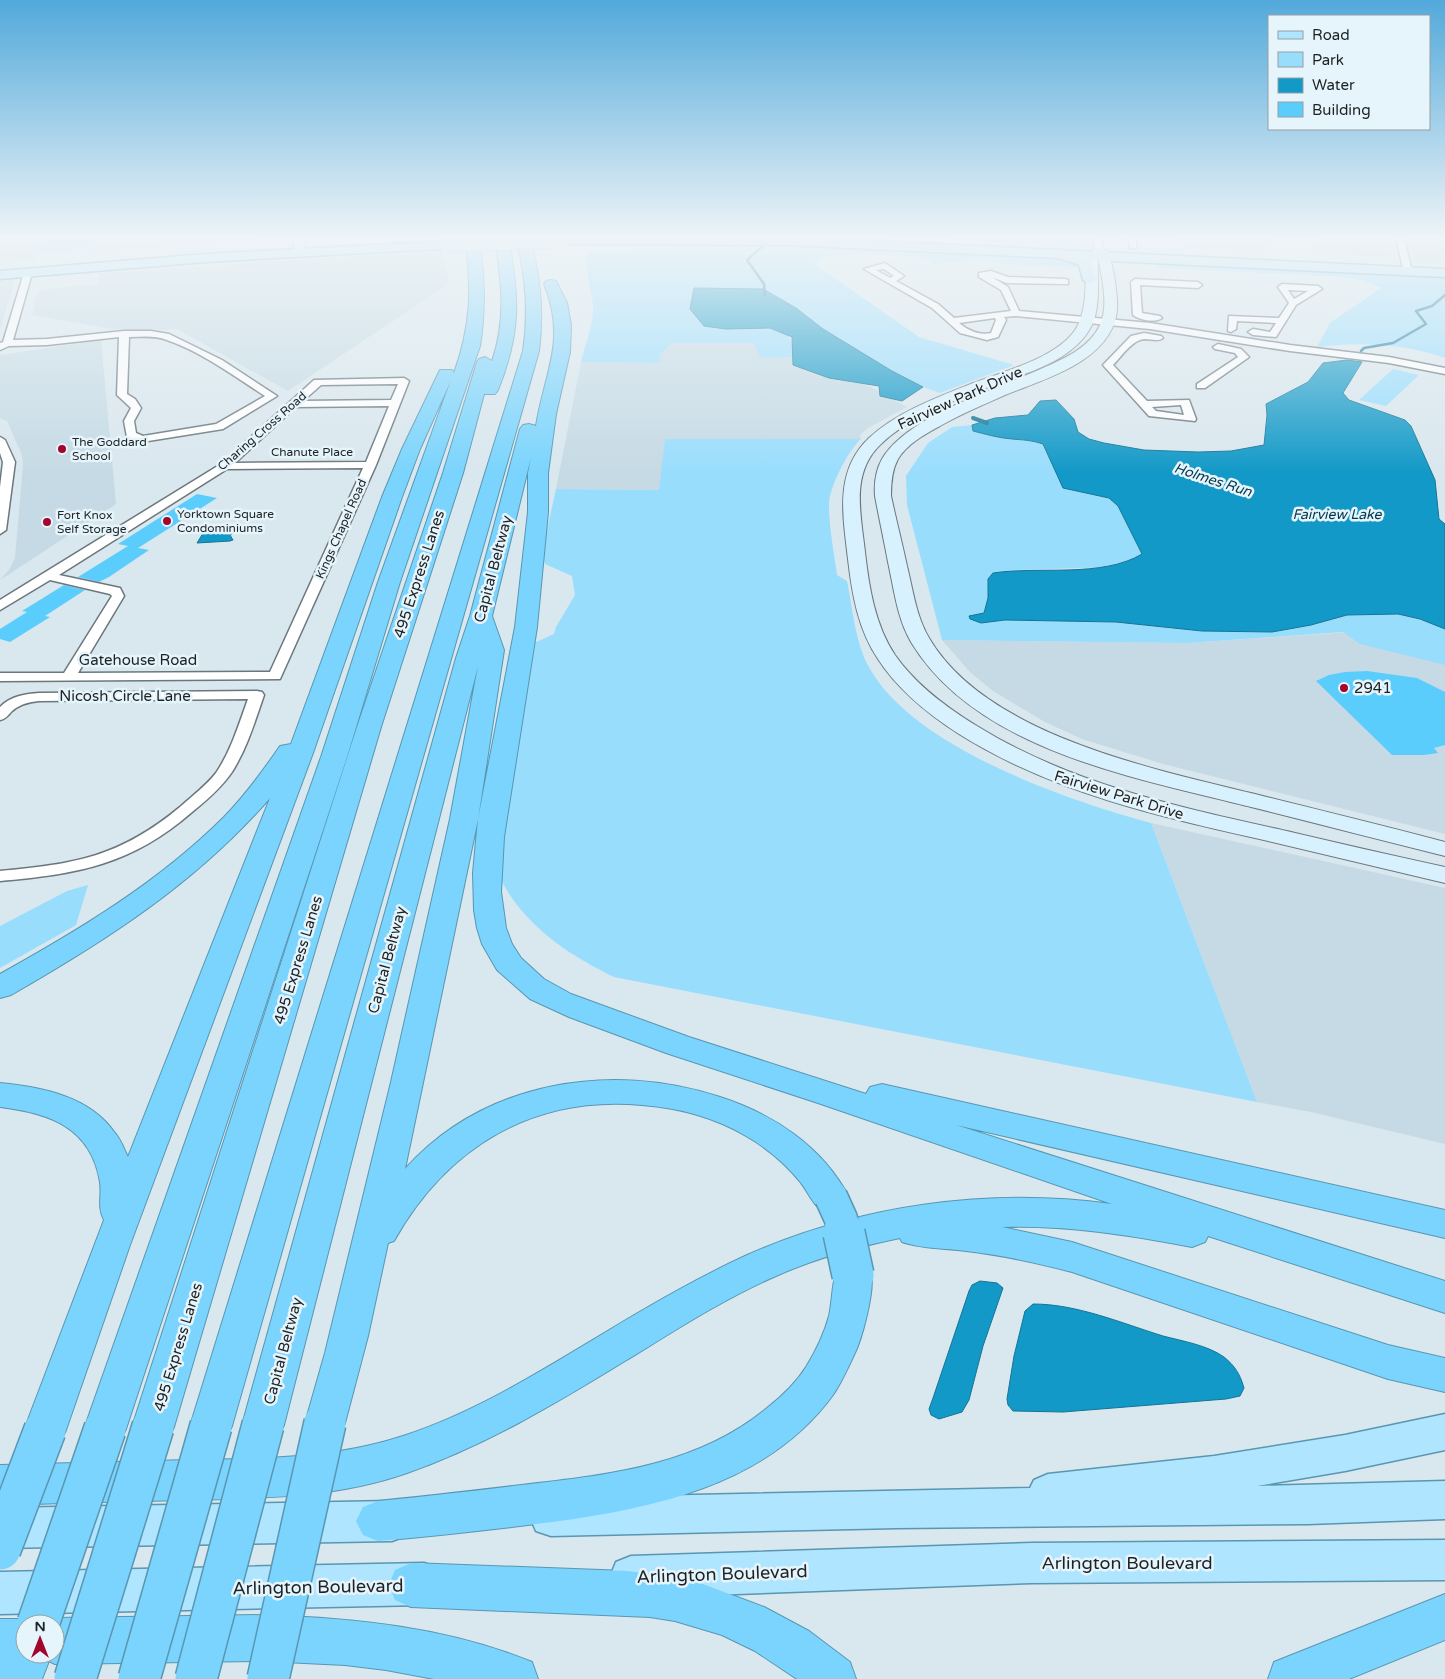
<svg xmlns="http://www.w3.org/2000/svg" width="1445" height="1679" viewBox="0 0 1445 1679" font-family="'Varela Round',sans-serif">
  <rect width="100%" height="100%" fill="#d9e7ee"/>
  <g fill="#c5dae4">
    <polygon points="0,238 45,238 36,253 34,260 0,263"/>
    <polygon points="94,238 275,238 92,253"/>
    <polygon points="1181,238 1270,238 1263,252 1184,248"/>
    <polygon points="1320,238 1390,238 1391,257 1312,254"/>
    <polygon points="1410,238 1445,238 1445,265 1415,263 1413,261"/>
    <polygon points="432,251 442,252 450,283 288,391 177,329 146,331 112,329 32,315 36,297 41,291 47,289 99,284 99,273"/>
    <polygon points="15,279 0,330 0,280"/>
    <polygon points="101,340 116,504 0,580 9,570 15,558 23,465 22,455 7,421 0,418 0,355"/>
    <polygon points="672,343 753,343 811,354 907,407 868,428 860,435 861,439 842,440 660,490 556,489 581,362 660,363 660,355"/>
    <polygon points="1398,629 1445,641 1445,834 1163,764 1082,739 1045,722 993,691 970,672 942,640 1187,643"/>
    <polygon points="1151,823 1445,888 1445,1144 1311,1112 1257,1102"/>
  </g>
  <g fill="#99ddfd">
    <polygon points="45,238 94,238 92,248 36,253"/>
    <polygon points="928,238 1090,238 1088,242 1074,244 1072,245"/>
    <path d="M756,244L1061,258L1078,263L1080,268L1004,264L983,259L934,264L924,257L866,253L829,256L813,263L919,337L1014,365L940,393L923,387L892,371L823,329L796,308L763,289L726,329L770,328L788,335L793,345L811,354L792,357L761,358L753,343H672L660,355V363L581,362C585,344 593,328 593,309C593,290 583,272 587,252L634,251L635,249L725,250Z"/>
    <path d="M1154,261L1445,277V358C1403,343 1360,342 1317,347L1330,323L1381,288L1363,280L1342,277L1158,268Z"/>
    <polygon points="1393,369 1419,375 1386,406 1359,400"/>
    <path d="M972,425L973,431C985,434 998,438 1012,439C1023,440 1031,440 1043,444L1063,488L1109,498L1118,506L1142,554L1114,567L1015,570L993,573L988,580V598L984,613L970,619L981,623L1005,620L1116,622L1202,631L1272,632L1311,625L1347,615L1398,614L1420,619L1445,629V665L1360,644L1343,632L1187,643L942,640L907,505L906,476L928,443L952,427Z"/>
    <path d="M665,439H861C848,451 829,487 829,505C829,528 834,552 837,575L847,581C853,610 855,643 870,669C915,748 1067,800 1151,823L1257,1102L614,977C565,953 519,922 497,871L525,647L554,634L556,627L575,595L572,576L545,564L542,553L556,489L659,490Z"/>
    <polygon points="88,885 76,925 0,968 0,926 67,891"/>
  </g>
  <g fill="#1299c7" stroke="#157596">
    <polygon points="694,288 763,289 796,308 823,329 892,371 923,387 902,401 880,396 879,386 829,378 793,365 792,337 770,328 726,329 704,326 690,309"/>
    <path d="M1347,360L1362,362L1343,393L1349,400L1405,420L1411,426L1435,480L1439,519L1445,524V629L1420,619L1398,614L1347,615L1311,625L1272,632L1202,631L1116,622L1005,620L981,623L970,619L969,616L984,613L988,598V579L993,573C1040,566 1102,578 1142,554L1118,506L1109,498L1063,488L1043,444C1031,440 1023,440 1012,439C998,438 985,434 973,431L972,425L995,418L1028,415L1040,401L1056,400L1074,419L1078,432L1089,439L1104,443L1144,450L1198,452L1231,451L1264,445L1267,415L1266,404L1308,382L1323,363Z"/>
    <polygon points="232,526 238,530 230,535 233,540 230,541 197,543 205,530 220,530"/>
    <polygon points="980,1281 997,1283 1003,1288 983,1346 969,1400 962,1412 939,1419 931,1415 929,1409 933,1398 969,1291 972,1285"/>
    <path d="M1033,1304C1077,1304 1121,1323 1163,1336C1182,1341 1207,1345 1224,1357C1235,1366 1240,1374 1244,1388L1240,1396L1226,1399L1063,1412L1013,1411L1008,1405L1007,1399L1014,1356L1025,1311Z"/>
  </g>
  <g fill="none" stroke-linecap="round" stroke-linejoin="round">
    <g stroke="#157596" stroke-width="2.5">
      <polyline points="764,245 747,260 764,284 765,296"/>
      <polyline points="1361,351 1364,348 1393,343 1426,324 1416,311 1432,306 1445,295"/>
    </g>
    <polyline stroke="#157596" stroke-width="4" points="973,418 987,423"/>
  </g>
  <g fill="#5bcdfd">
    <polygon points="197,494 217,498 138,548 149,550 109,577 99,582 78,577 128,546 118,544"/>
    <polygon points="64,585 85,590 45,616 50,617 10,642 0,639 0,629 27,612 22,611"/>
    <polygon points="1367,671 1417,678 1445,692 1445,745 1434,748 1438,753 1424,755 1392,755 1316,681 1329,675 1345,672"/>
  </g>
  <g fill="none" stroke-linecap="round" stroke-linejoin="round">
    <g stroke="#6b777d" stroke-width="3">
      <g id="street">
        <polygon points="1095,238 1103,238 1101,253 1094,251"/>
        <polygon points="1128,238 1136,238 1136,248 1130,248"/>
        <polygon points="1396,238 1404,238 1412,272 1411,274 1404,272"/>
        <path d="M885,263L904,276L896,281L938,304L954,318L1011,311L1001,290L979,277V273L991,271L1008,277L1065,279L1068,280V284L1007,283L992,277L1008,287L1019,311L1150,323L1290,345L1389,357L1445,368V374L1389,363L1290,351L1150,329L1016,316L1004,317L1006,320L998,337L987,340L960,333L932,308L864,269ZM884,269L894,276L890,278L876,270ZM995,318L996,320L991,333C980,336 967,330 959,323Z"/>
        <path d="M28,270L32,273L13,340L47,339L124,331H151L169,334L222,360L277,396L223,429L142,442L127,437L124,421L131,408L117,395L119,337L47,345L9,346L0,350V343L3,342L24,273ZM129,337C141,337 155,335 167,340C202,352 234,376 265,396L216,424L143,436L136,433L134,421L141,408L135,399L127,394Z"/>
        <path d="M1135,279L1198,282L1202,285L1198,288L1140,285L1142,313L1160,316L1162,318C1155,323 1140,320 1133,315L1131,282Z"/>
        <path d="M1282,284L1318,286L1322,289L1296,305L1276,337L1253,335L1248,332L1253,329L1270,332L1276,323L1237,321L1236,329L1231,332L1228,331L1229,316L1279,318L1289,303L1278,287ZM1288,290L1308,291L1294,299Z"/>
        <path d="M1144,333L1161,336L1163,338C1156,343 1148,337 1140,340C1130,343 1120,358 1113,365L1147,401L1189,400L1196,419L1195,421L1149,416L1103,365L1131,336ZM1181,405L1184,415L1156,411L1152,407Z"/>
        <polygon points="1218,344 1241,349 1249,357 1205,388 1197,388 1197,384 1238,357 1235,353 1215,349 1213,347"/>
        <path d="M404,378L409,381L376,465L280,679L0,681V673H64L112,596L110,594L50,580L0,610V600L221,464L314,380ZM398,384L391,400L303,401L321,385ZM389,406L366,462L235,463L296,407ZM363,468L270,672L78,673L124,596L120,588L59,575L227,469Z"/>
        <polygon points="0,437 5,440 15,462 6,530 0,534 0,487 3,462 0,453"/>
        <path d="M257,691L262,692L264,695C255,721 247,748 232,772C221,788 207,800 192,812C131,865 78,874 0,881V871C75,864 120,857 180,807C192,796 206,786 216,773C231,751 239,724 248,699L39,701C29,702 20,704 12,711C8,715 6,719 0,720V707C11,696 25,694 39,693Z"/>
      </g>
    </g>
    <g stroke="#6b777d" stroke-width="2">
      <g id="secondary">
        <polygon points="295,238 307,238 302,256 298,257 292,253"/>
        <path d="M1098,247C1111,251 1111,263 1114,275C1116,290 1120,308 1114,324C1098,365 1042,380 1005,395C983,405 961,414 940,426C925,434 907,444 898,459C892,470 891,483 891,496C896,519 902,543 907,566C913,590 916,616 929,638C986,735 1153,769 1255,794C1318,810 1382,825 1445,842V856C1380,840 1316,823 1251,807C1137,778 977,751 911,642C897,618 894,589 888,562C884,540 879,518 875,496C874,483 876,470 882,459C908,415 998,389 1043,368C1064,359 1090,347 1100,325C1109,305 1102,278 1098,257C1097,278 1101,305 1092,325C1073,363 1022,374 986,388C951,402 909,417 881,444C850,473 861,515 865,552C869,587 875,625 895,655C916,685 946,707 977,726C1069,783 1174,806 1278,829C1334,842 1389,855 1445,867V883C1386,869 1327,855 1268,841C1161,817 1053,793 959,734C928,714 898,690 878,659C858,629 852,594 848,559C843,516 834,471 869,438C897,412 938,397 973,383C1004,371 1062,357 1078,325C1088,304 1085,277 1086,255Z"/>
      </g>
    </g>
    <g stroke="#5996b1" stroke-width="3">
      <g id="primary">
        <polygon points="556,238 814,238 1445,269 1445,277 1089,260 1097,280 1090,284 1083,280 1079,265 1058,258 787,245 561,244 556,243"/>
        <polygon points="448,241 455,245 453,248 206,262 0,279 0,271 206,254"/>
        <polygon points="1445,1414 1445,1450 1345,1471 1257,1486 1445,1481 1445,1519 1308,1524 897,1528 551,1536 536,1531 530,1517 536,1503 551,1498 1030,1488 1034,1480 1048,1474 1214,1456 1345,1435"/>
        <polygon points="392,1501 407,1507 413,1521 407,1535 392,1541 0,1548 0,1508"/>
        <polygon points="1445,1540 1445,1580 1032,1583 631,1598 616,1592 610,1577 616,1562 631,1556 1032,1543"/>
        <polygon points="424,1563 439,1569 445,1584 439,1599 424,1605 0,1614 0,1572"/>
      </g>
    </g>
    <g stroke="#5996b1" stroke-width="2">
      <g id="highway">
        <path d="M465,238H479C485,275 486,309 480,346L400,582L347,757L126,1429L120,1442L105,1448L90,1442L84,1429L321,757L378,582L451,380L420,449L402,497L313,753L130,1245L66,1430L60,1443L45,1449L30,1443L24,1430L104,1220C97,1207 102,1196 100,1182C91,1127 49,1113 0,1107V1083C41,1087 90,1096 115,1133C121,1140 124,1149 128,1157L270,798C196,883 107,940 11,995L0,998V974C79,930 159,882 224,817C245,795 263,771 280,746L291,744L382,497L402,449L438,374L440,370H452L454,373C471,326 472,288 465,238Z"/>
        <path d="M497,238H511L509,242C520,300 520,335 498,390L495,394H484L463,473L381,727L174,1427L168,1440L153,1445L138,1440L132,1427L357,727L443,473L477,362L479,359L485,357L492,361C506,321 502,282 495,242Z"/>
        <path d="M516,238H530C541,277 544,312 539,351L232,1426L226,1439L211,1444L196,1439L190,1426L523,351C529,312 526,277 516,238Z"/>
        <path d="M551,280L556,281L567,303L571,325L570,352L556,414L548,473V512L537,627L504,837L501,892L506,928L512,944L521,958L544,979L571,994L689,1037L866,1094L870,1087L882,1084L1445,1210V1238L956,1125L1445,1281V1313L1208,1236L1205,1242L1192,1247C1129,1235 1066,1225 1002,1227L1072,1242L1388,1345L1445,1358V1392L1388,1379L1072,1272C1037,1263 1002,1255 966,1251C945,1248 923,1249 902,1242L900,1238C857,1247 816,1258 776,1276C723,1299 674,1331 625,1361C555,1404 484,1446 407,1473C336,1498 262,1498 188,1500C125,1501 63,1503 0,1505V1465C63,1463 125,1462 188,1460C260,1459 333,1459 403,1436C486,1409 561,1358 636,1314C672,1293 708,1273 745,1256C859,1205 989,1187 1112,1204L818,1103L666,1053L569,1017L530,999L497,970L482,944L477,928L474,910L473,873L478,819L515,627L528,512V473L531,457L492,616L504,650L478,819L405,1169C484,1081 611,1061 720,1097C773,1114 822,1146 849,1197L844,1207C835,1210 826,1213 818,1207C812,1202 806,1189 801,1183C786,1164 767,1148 746,1136C714,1117 679,1108 642,1105C533,1095 447,1147 394,1241L388,1243L368,1336L345,1423L339,1436L325,1441L311,1436L305,1423L325,1353L391,1082L450,819L478,666L284,1425L278,1438L263,1443L248,1438L242,1425L456,658L470,616L520,429L523,425L529,424L536,426C545,370 567,341 544,284L546,281Z"/>
        <path d="M853,1260L866,1264C868,1267 871,1271 871,1274C875,1290 862,1340 854,1355C848,1368 841,1383 833,1395C766,1487 649,1509 544,1523C488,1530 433,1536 378,1541L363,1535L356,1521L363,1507L378,1501C426,1496 474,1491 521,1485C608,1475 697,1466 767,1408C781,1397 796,1383 806,1367C816,1351 824,1334 829,1316C833,1298 831,1281 840,1264Z"/>
        <polygon points="411,1563 627,1571 675,1577 700,1583 764,1607 809,1631 850,1662 856,1679 797,1679 755,1651 722,1635 675,1621 650,1617 411,1607 395,1600 389,1585 395,1570"/>
        <polygon points="1445,1594 1445,1640 1349,1679 1268,1679 1274,1662"/>
        <path d="M263,1615C354,1618 446,1627 532,1662L538,1679H434L386,1670L345,1665L263,1661L55,1664L49,1661L42,1679H0V1619H25L37,1624H25V1654H55V1624H40L55,1618Z"/>
      </g>
    </g>
    <use href="#street" fill="#fff" fill-rule="evenodd"/>
    <use href="#secondary" fill="#d7f2fe" fill-rule="evenodd"/>
    <use href="#primary" fill="#afe5fe" fill-rule="evenodd"/>
    <use href="#highway" fill="#7ad4fd" fill-rule="evenodd"/>
    <g stroke="#5996b1" stroke-width="16" stroke-linecap="butt">
      <polyline id="primary-bridge" points="448,245 561,240"/>
    </g>
    <g stroke="#5996b1" stroke-width="35" stroke-linecap="butt">
      <polyline id="highway-bridge-far1" points="831,1197 841,1219 844,1235"/>
    </g>
    <g stroke="#5996b1" stroke-width="44" stroke-linecap="butt">
      <g id="highway-bridge">
        <polyline points="844,1233 853,1275"/>
        <polyline points="0,1549 45,1430"/>
        <polyline points="38,1624 105,1429"/>
        <polyline points="75,1679 153,1427"/>
        <polyline points="139,1679 211,1426"/>
        <polyline points="196,1679 263,1425"/>
        <polyline points="268,1679 325,1423"/>
      </g>
    </g>
    <use href="#primary-bridge" stroke="#afe5fe" stroke-width="15"/>
    <use href="#highway-bridge-far1" stroke="#7ad4fd" stroke-width="32"/>
    <use href="#highway-bridge" stroke="#7ad4fd" stroke-width="41"/>
  </g>
  <linearGradient id="sky" x2="0" y2="1"><stop stop-color="#52a9db"/><stop offset="0.5" stop-color="#eef4f7"/><stop offset="1" stop-color="#eef4f7" stop-opacity="0"/></linearGradient>
  <rect width="1445" height="473" fill="url(#sky)"/>
  <g fill="#a3052c" stroke="#e6f4fb" stroke-width="2">
    <circle cx="62" cy="449" r="5"/>
    <circle cx="167" cy="521" r="5"/>
    <circle cx="47" cy="522" r="5"/>
    <circle cx="1344" cy="688" r="5"/>
  </g>
  <g text-anchor="middle" dominant-baseline="central" stroke-width="5" stroke-linejoin="round" paint-order="stroke">
    <g font-size="12" fill="#1d2224" stroke="#e6f4fb">
      <text transform="translate(262 431) rotate(-41)">Charing Cross Road</text>
      <text x="312" y="452">Chanute Place</text>
      <text transform="translate(341 529) rotate(-66)">Kings Chapel Road</text>
    </g>
    <g font-size="12" fill="#1d2224" stroke="#e6f4fb" text-anchor="start">
      <text x="72" y="442">The Goddard<tspan x="72" dy="14">School</tspan></text>
      <text x="177" y="514">Yorktown Square<tspan x="177" dy="14">Condominiums</tspan></text>
      <text x="57" y="515">Fort Knox<tspan x="57" dy="14">Self Storage</tspan></text>
    </g>
    <g font-size="14" font-style="italic" fill="#02374a" stroke="#e6f4fb">
      <text transform="translate(1213 480) rotate(18)">Holmes Run</text>
      <text x="1337" y="514">Fairview Lake</text>
    </g>
    <g font-size="15" fill="#1d2224" stroke="#e6f4fb">
      <text transform="translate(960 398) rotate(-24)">Fairview Park Drive</text>
      <text transform="translate(493 569) rotate(-75)">Capital Beltway</text>
      <text transform="translate(419 574) rotate(-72)">495 Express Lanes</text>
      <text x="138" y="660">Gatehouse Road</text>
      <text x="125" y="696">Nicosh Circle Lane</text>
      <text transform="translate(1119 795) rotate(17)">Fairview Park Drive</text>
      <text transform="translate(298 960) rotate(-73)">495 Express Lanes</text>
      <text transform="translate(387 960) rotate(-75)">Capital Beltway</text>
      <text transform="translate(178 1347) rotate(-73)">495 Express Lanes</text>
      <text transform="translate(283 1351) rotate(-75)">Capital Beltway</text>
    </g>
    <g font-size="15" fill="#1d2224" stroke="#e6f4fb" text-anchor="start">
      <text x="1354" y="688">2941</text>
    </g>
    <g font-size="18" fill="#1d2224" stroke="#e6f4fb">
      <text x="1127" y="1563">Arlington Boulevard</text>
      <text transform="translate(722 1574) rotate(-2)">Arlington Boulevard</text>
      <text transform="translate(318 1587) rotate(-1)">Arlington Boulevard</text>
    </g>
  </g>
  <rect x="1268" y="15" width="162" height="115" fill="#e6f4fb" stroke="#96a0a5"/>
  <rect x="1278" y="31" width="25" height="8" fill="#afe5fe" stroke="#96a0a5"/>
  <text x="1312" y="40" font-size="15" fill="#1d2224">Road</text>
  <rect x="1278" y="52" width="25" height="15" fill="#99ddfd" stroke="#96a0a5"/>
  <text x="1312" y="65" font-size="15" fill="#1d2224">Park</text>
  <rect x="1278" y="78" width="25" height="15" fill="#1299c7" stroke="#96a0a5"/>
  <text x="1312" y="90" font-size="15" fill="#1d2224">Water</text>
  <rect x="1278" y="102" width="25" height="15" fill="#5bcdfd" stroke="#96a0a5"/>
  <text x="1312" y="115" font-size="15" fill="#1d2224">Building</text>
  <g transform="translate(40 1639)"><circle r="24" fill="#e6f4fb" stroke="#96a0a5"/>
  <path d="M0-4L9 19L0 12L-9 19Z" fill="#a3052c"/>
  <text y="-8" font-size="14" font-weight="bold" text-anchor="middle" fill="#1d2224">N</text>
  </g>
</svg>
